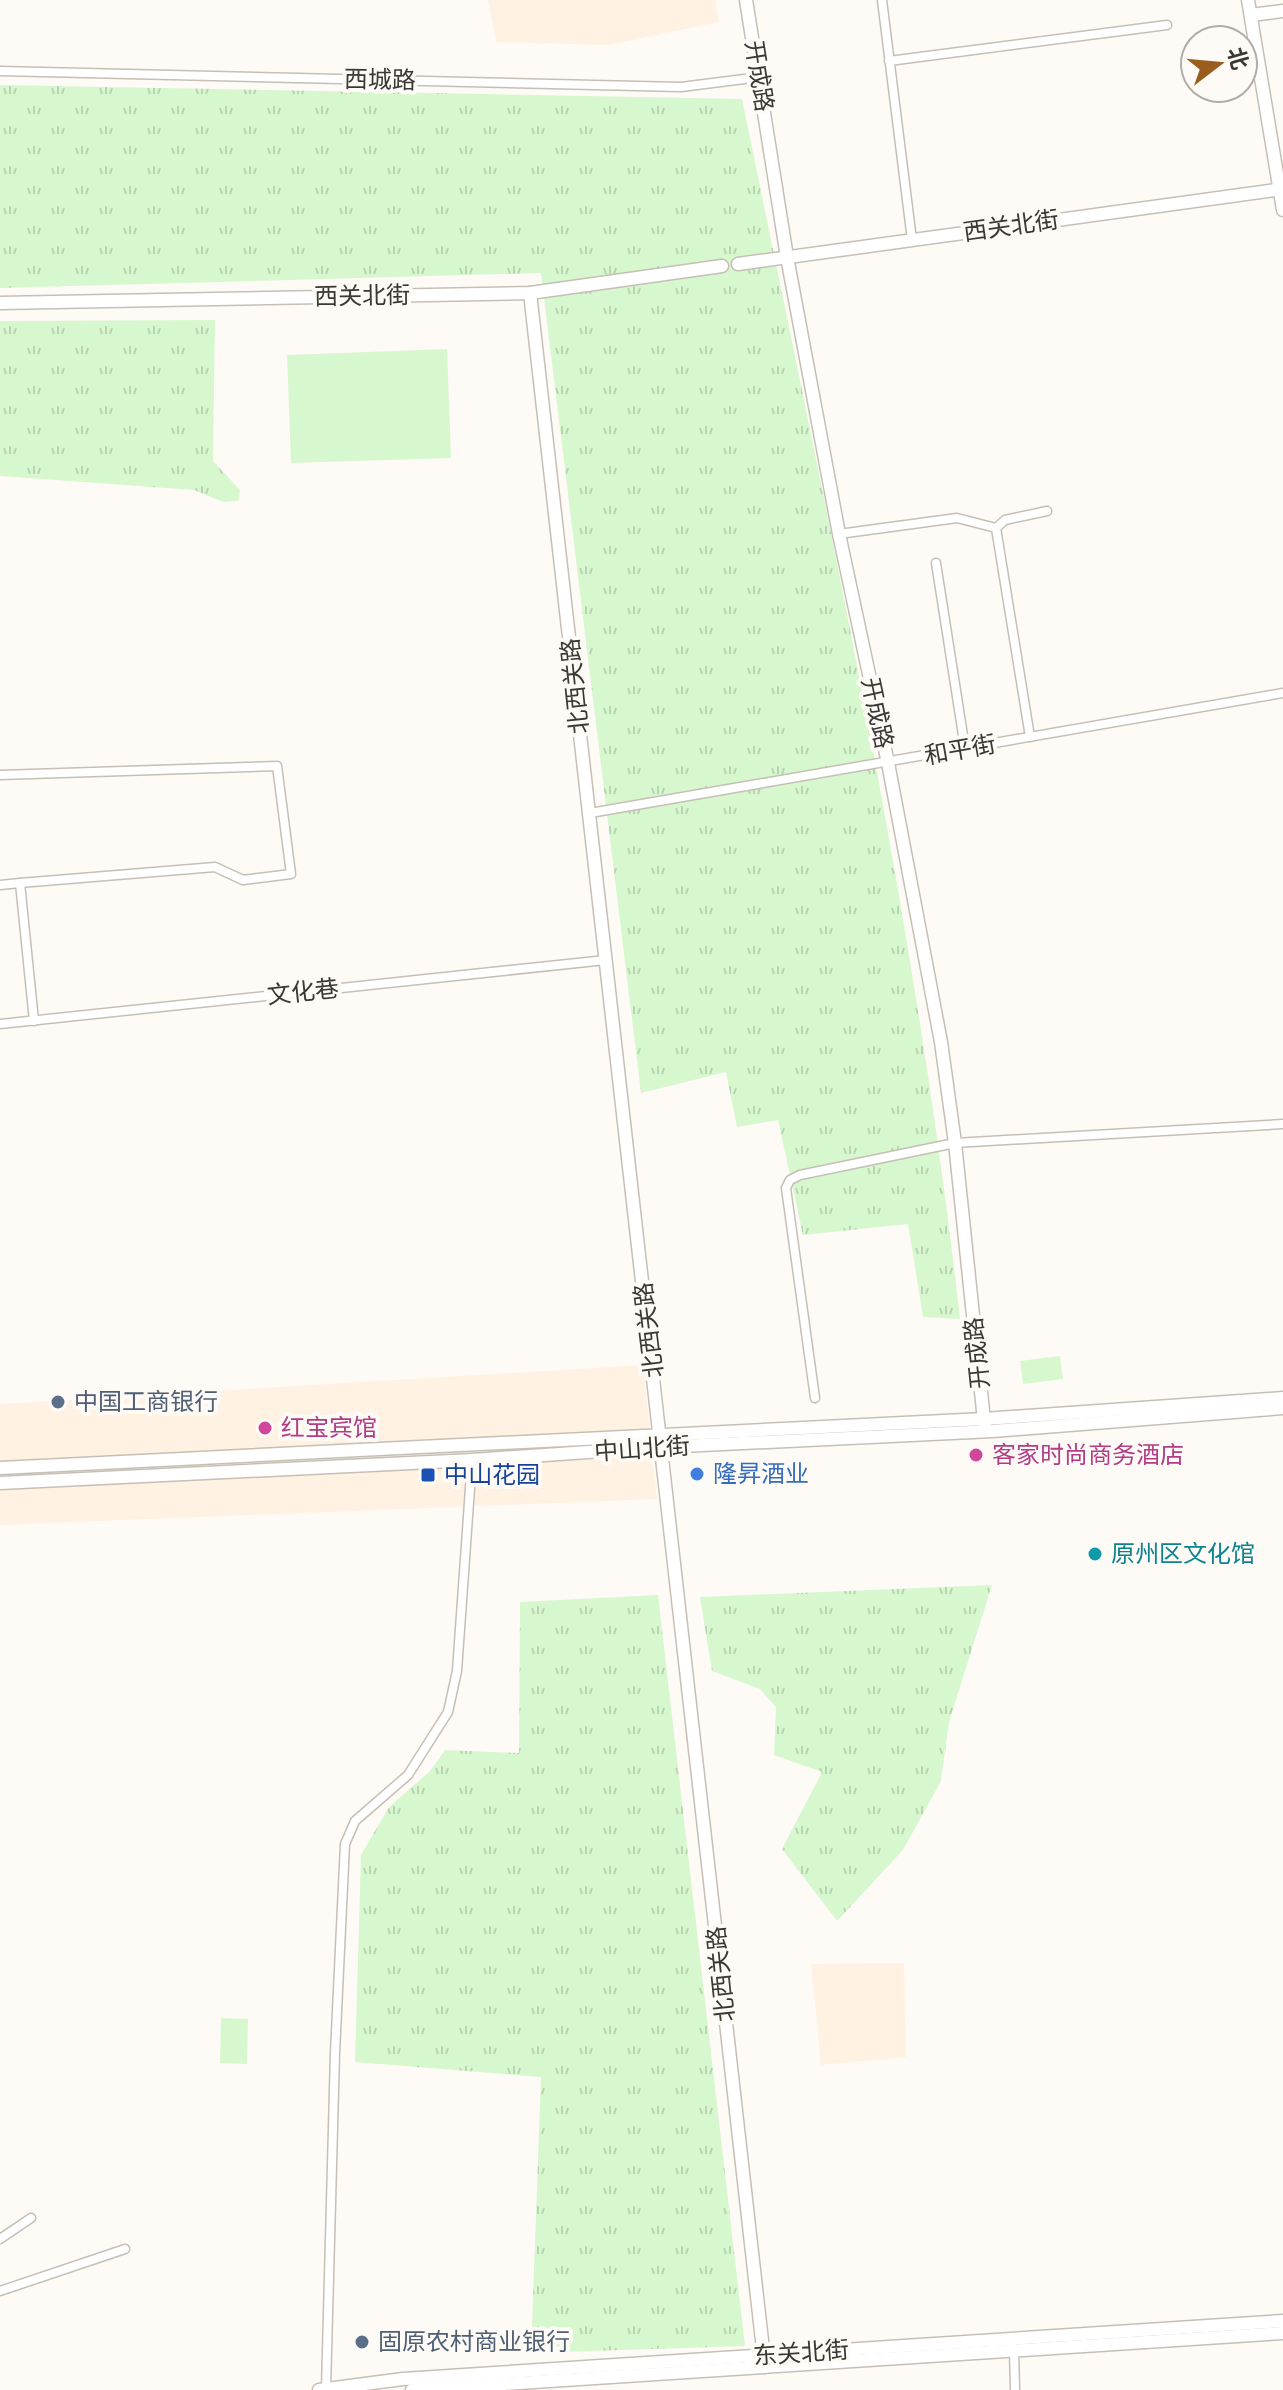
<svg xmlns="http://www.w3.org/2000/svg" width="1283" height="2390" viewBox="0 0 1283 2390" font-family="'Times New Roman','Noto Sans SC',serif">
  <defs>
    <pattern id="park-tufts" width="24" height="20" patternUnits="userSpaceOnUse" patternTransform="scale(2)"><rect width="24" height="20" fill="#d7f7cf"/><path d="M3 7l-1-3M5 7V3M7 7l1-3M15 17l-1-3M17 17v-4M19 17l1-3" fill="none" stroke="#b9d4b2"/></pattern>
  </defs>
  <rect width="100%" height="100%" fill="#fefbf7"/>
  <g fill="#fff2e2">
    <polygon points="488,0 715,0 719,22 609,45 496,42"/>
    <polygon points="643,1365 657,1499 0,1525 0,1404"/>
    <polygon points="904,1963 906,2057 821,2065 811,1964"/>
  </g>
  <g fill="url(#park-tufts)">
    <path d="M0,85L742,99C825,504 914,908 960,1319L923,1317L908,1224L803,1235L778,1120L737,1127L726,1072L641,1093L541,273L0,288Z"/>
    <polygon points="215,320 213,461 240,490 238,501 223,502 194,490 0,476 0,321"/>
    <polygon points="992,1585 949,1722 941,1781 903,1850 837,1921 782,1849 822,1772 774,1755 776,1707 760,1689 712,1671 700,1597"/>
    <polygon points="658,1595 745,2346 531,2353 541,2077 355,2062 361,1855 389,1807 430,1771 445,1750 519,1753 520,1602"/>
  </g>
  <g fill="#d7f7cf">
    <polygon points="447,349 451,458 291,463 287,355"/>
    <polygon points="1060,1356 1063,1379 1023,1384 1020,1361"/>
    <polygon points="221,2018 248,2019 247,2064 220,2063"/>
  </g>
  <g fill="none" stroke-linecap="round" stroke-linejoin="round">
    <g stroke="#c6bfb5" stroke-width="11">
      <g id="street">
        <polyline points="882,0 912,240"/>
        <polyline points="889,61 1167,25"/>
        <polyline points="0,71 681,87 760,77"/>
        <polyline points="996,528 1030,737"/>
        <polyline points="996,528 1005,520 1047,511"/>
        <polyline points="839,534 957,518 996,528"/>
        <polyline points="936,563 965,748"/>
        <polyline points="0,775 277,766 291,874 243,880 215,867 20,883 34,1021"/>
        <polyline points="590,813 1283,693"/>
        <polyline points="0,885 20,883"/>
        <polyline points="0,1024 606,960"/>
        <polyline points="815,1398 786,1188 790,1180 800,1175 955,1143 1283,1124"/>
        <polyline points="0,2239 31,2218"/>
        <polyline points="0,2291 125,2249"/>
        <polyline points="1014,2348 1015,2390"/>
        <polyline points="326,2389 335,2053 345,1844 355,1821 408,1775 448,1712 457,1671 472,1460"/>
      </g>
    </g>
    <g stroke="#c6bfb5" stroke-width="15">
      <g id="secondary">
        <polyline points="746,0 787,257 839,534 888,763 941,1042 955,1143 985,1430"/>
        <polyline points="1248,0 1283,210"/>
        <polyline points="1251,15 1283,11"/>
        <polyline points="738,264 1283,189"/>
        <polyline points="530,293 765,2367"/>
        <polyline points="0,303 530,293 722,266"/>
        <polyline points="0,1468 984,1419 1283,1398"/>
        <polyline points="0,1483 472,1460 661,1447 993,1431 1283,1408"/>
        <polyline points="319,2390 403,2379 1283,2321"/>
        <polyline points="412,2390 1283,2333"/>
      </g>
    </g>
    <use href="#street" stroke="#fff" stroke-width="8"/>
    <use href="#secondary" stroke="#fff" stroke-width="12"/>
  </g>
  <g fill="#5c6f8a" stroke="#fefbf7" stroke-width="3">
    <circle cx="58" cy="1402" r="8"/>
    <circle cx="362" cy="2342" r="8"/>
  </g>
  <g fill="#d1479c" stroke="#fefbf7" stroke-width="3">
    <circle cx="265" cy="1428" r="8"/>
    <circle cx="976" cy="1455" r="8"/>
  </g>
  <circle fill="#3f7fe0" stroke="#fefbf7" stroke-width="3" cx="697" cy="1474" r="8"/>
  <rect fill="#1a4fb4" stroke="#fefbf7" stroke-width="3" x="420" y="1467" width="16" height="16" rx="4"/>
  <circle fill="#0f9aa8" stroke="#fefbf7" stroke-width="3" cx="1095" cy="1554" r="8"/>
  <g text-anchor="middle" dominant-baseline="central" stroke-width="8" stroke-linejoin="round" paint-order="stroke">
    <g font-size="24" fill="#3a3834" stroke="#fefbf7">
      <text transform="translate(759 76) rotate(81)">开成路</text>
      <text transform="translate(380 80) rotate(1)">西城路</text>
      <text transform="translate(1011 226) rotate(-8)">西关北街</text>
      <text transform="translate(362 296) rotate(-1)">西关北街</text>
      <text transform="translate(575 686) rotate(-96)">北西关路</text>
      <text transform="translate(877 713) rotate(78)">开成路</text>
      <text transform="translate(960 750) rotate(-10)">和平街</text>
      <text transform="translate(303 992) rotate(-6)">文化巷</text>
      <text transform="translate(649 1330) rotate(-97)">北西关路</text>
      <text transform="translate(977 1353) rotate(-96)">开成路</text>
      <text transform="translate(642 1449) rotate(-4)">中山北街</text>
      <text transform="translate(721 1974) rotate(-96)">北西关路</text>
      <text transform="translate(801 2353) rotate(-4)">东关北街</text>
    </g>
    <g font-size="24" fill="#4e5e75" stroke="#fefbf7" text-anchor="start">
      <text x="74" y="1402">中国工商银行</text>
      <text x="378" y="2342">固原农村商业银行</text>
    </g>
    <g font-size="24" fill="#b23c85" stroke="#fefbf7" text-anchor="start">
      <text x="281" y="1428">红宝宾馆</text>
      <text x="992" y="1455">客家时尚商务酒店</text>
    </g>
    <g font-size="24" fill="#366cbe" stroke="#fefbf7" text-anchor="start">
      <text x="713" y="1474">隆昇酒业</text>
    </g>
    <g font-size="24" fill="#164399" stroke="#fefbf7" text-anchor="start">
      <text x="444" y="1475">中山花园</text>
    </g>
    <g font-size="24" fill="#0d838f" stroke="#fefbf7" text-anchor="start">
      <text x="1111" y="1554">原州区文化馆</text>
    </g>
  </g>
  <g transform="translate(1219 64) rotate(74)"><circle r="38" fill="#fefbf7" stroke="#b0ada9" stroke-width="2"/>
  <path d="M0-6L14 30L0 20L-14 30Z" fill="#995e1e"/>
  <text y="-12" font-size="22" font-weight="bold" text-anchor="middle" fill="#3a3834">北</text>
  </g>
</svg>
